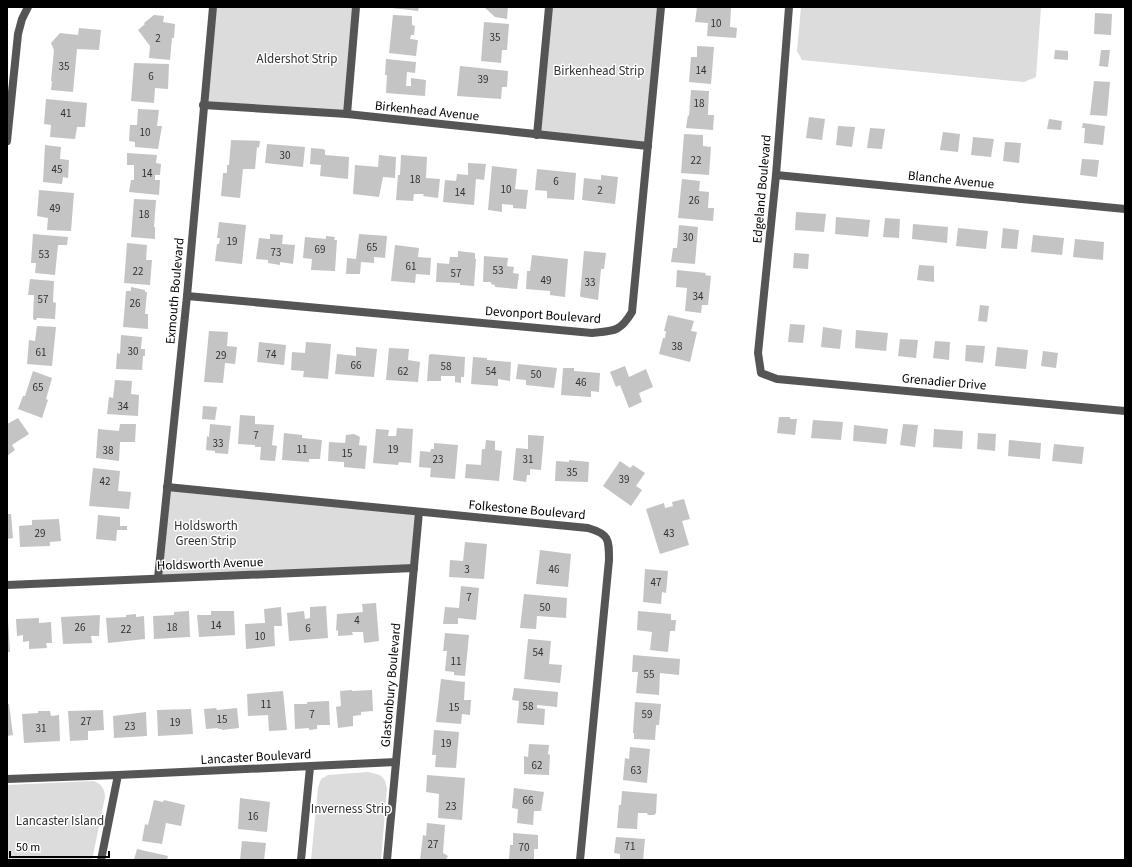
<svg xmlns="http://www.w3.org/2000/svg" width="1132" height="867" viewBox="0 0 1132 867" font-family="'Source Sans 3',sans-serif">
  <rect width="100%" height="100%" fill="#fff"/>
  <g fill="#dcdcdc">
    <polygon points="213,7 356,7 347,114 203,105"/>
    <polygon points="549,7 661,7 648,146 537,135"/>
    <polygon points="801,7 1041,7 1036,77 1024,82 802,60 797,51"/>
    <polygon points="167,487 419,512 414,568 158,578"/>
    <path d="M368,772C381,775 385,775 387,789L381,860H311L318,788L321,779L328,775Z"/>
    <path d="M93,781C101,783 105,789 105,797L92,860H7V785Z"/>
  </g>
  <g fill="#c4c4c4">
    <polygon points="392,7 419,7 418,11 392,8"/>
    <polygon points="484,7 508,7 507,19 495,17"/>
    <polygon points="697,7 731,7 730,27 737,28 736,38 707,36 708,23 695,22"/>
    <polygon points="1095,13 1112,14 1111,35 1094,34"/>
    <polygon points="154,15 164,16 163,22 175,24 174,38 172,38 170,60 149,58 150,46 138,30 145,24 144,23"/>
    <polygon points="393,15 412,16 412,25 415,26 414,35 411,35 410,39 418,40 416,56 389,53"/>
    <polygon points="484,22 509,24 507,50 502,50 501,63 481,61"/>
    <polygon points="79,28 101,30 99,50 77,49 73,92 51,90 52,81 51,81 54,50 51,43 60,33 78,35"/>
    <polygon points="697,46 714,47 711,84 689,82 691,57 697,57"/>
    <polygon points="1055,50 1068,51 1068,60 1054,59"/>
    <polygon points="1101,50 1110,50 1108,67 1099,66"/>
    <polygon points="386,59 416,62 415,73 407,72 406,86 411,86 411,78 426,80 425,96 386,93 387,75 385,75"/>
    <polygon points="134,63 169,64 168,89 155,88 154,103 131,101"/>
    <polygon points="460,66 508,71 507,87 502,87 501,99 457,96"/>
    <polygon points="1094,81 1110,82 1107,116 1090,115"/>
    <polygon points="691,90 709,91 708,115 714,115 713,130 686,128 688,115 689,116"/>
    <polygon points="46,99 87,103 85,127 77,127 75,139 50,137 51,125 44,124"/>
    <polygon points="138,109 159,110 157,126 162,126 158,149 135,147 135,142 129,141 130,125 137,125"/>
    <polygon points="809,117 825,119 822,140 806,138"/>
    <polygon points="1049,119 1062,121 1061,130 1047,129"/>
    <polygon points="1083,123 1105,126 1103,145 1084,143 1085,128 1082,128"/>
    <polygon points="838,126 855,127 852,147 836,145"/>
    <polygon points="870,128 885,129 882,149 867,148"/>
    <polygon points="943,132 960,134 958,152 940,150"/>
    <polygon points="684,134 703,135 703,146 711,147 709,175 681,173"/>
    <polygon points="973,137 994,139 991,157 971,155"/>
    <polygon points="231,140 260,141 259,148 257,147 255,169 243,169 240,198 221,196 223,173 227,173 227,165 229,165"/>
    <polygon points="1005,142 1021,143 1019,163 1003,161"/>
    <polygon points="267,144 305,147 303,167 265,163"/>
    <polygon points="45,145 61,147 60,159 69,160 68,178 63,177 62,184 43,182"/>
    <polygon points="311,148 323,149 325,150 325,155 349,157 348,179 320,176 321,165 310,164"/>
    <polygon points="127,153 157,155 156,163 161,164 160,175 155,175 155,180 160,180 159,195 129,192 131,180 134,180 134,165 127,165"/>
    <polygon points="379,155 396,157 395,178 383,177 379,197 353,194 355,165 378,167"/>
    <polygon points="401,155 427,157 426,178 440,179 438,198 423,196 424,194 414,194 413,201 396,200 398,175 400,175"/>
    <polygon points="1082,159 1099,160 1097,177 1080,175"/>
    <polygon points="468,163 486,164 484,180 476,179 474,205 443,202 445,180 456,181 457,174 468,175"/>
    <polygon points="492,166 517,169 515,189 528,190 526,209 513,208 513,205 502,204 502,212 488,210"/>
    <polygon points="537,169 576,173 574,200 547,198 547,191 535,190"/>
    <polygon points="601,175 618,177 615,204 582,200 584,178 601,180"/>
    <polygon points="682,179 700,181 699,191 709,192 708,208 714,208 713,221 678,218"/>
    <polygon points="39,190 74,193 71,231 47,230 48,218 37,216"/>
    <polygon points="134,199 156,200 154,227 155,227 155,239 131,237"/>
    <polygon points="796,212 826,214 824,232 795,230"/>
    <polygon points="836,217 870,220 868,237 835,234"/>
    <polygon points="885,218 900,219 899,238 883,237"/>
    <polygon points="219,222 246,225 242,264 215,261 217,244 219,244 220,238 217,238"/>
    <polygon points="913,224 948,227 947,243 912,239"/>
    <polygon points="679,225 698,227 695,264 671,262 673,248 677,248"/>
    <polygon points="958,228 988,231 986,249 956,246"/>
    <polygon points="1003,228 1019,230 1017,249 1001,248"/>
    <polygon points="33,234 68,237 67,245 58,245 55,275 35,273 36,263 31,263"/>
    <polygon points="270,234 283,235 282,244 295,245 293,264 280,262 280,265 268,263 268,260 256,259 259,238 270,239"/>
    <polygon points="359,234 387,236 385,258 374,257 374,263 361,262 360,274 346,274 347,258 356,259"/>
    <polygon points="1033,235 1064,238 1062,255 1031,252"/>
    <polygon points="326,236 335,237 334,240 337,240 335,271 311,270 312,259 303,258 305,237 326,239"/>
    <polygon points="1075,239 1104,242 1103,260 1073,257"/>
    <polygon points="127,243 147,245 146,260 152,260 150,285 124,283"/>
    <polygon points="395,245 419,248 418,257 431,258 430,275 416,274 415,283 391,281"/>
    <polygon points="458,251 475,253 475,259 476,259 474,286 460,285 460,283 436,282 437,263 449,264 450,257 458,257"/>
    <polygon points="584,251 606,253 604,269 601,269 598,300 581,297 580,296"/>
    <polygon points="794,253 809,254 808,269 793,268"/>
    <polygon points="532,255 568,259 565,297 550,295 550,291 526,289 527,271 530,271"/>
    <polygon points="484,256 508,258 507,266 514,267 513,273 519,274 517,289 495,287 495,285 491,284 491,282 483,282"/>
    <polygon points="919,265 934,266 934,282 917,280"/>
    <polygon points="677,270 706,273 705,275 711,276 708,305 702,305 701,313 685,311 687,288 676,287"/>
    <polygon points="30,279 54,281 53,302 56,303 55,319 37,318 36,320 34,320 33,318 34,295 28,295"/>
    <polygon points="131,287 145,290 145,292 147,292 145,314 148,314 148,329 123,327 126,291 131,291"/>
    <polygon points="980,305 989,306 987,322 978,321"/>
    <polygon points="668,315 694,321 691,331 697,332 690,362 659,354 663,338 665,338 666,331 664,331"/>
    <polygon points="790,324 805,325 803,343 788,342"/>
    <polygon points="37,326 56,327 52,366 27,364 29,340 35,341"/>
    <polygon points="823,327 842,330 840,349 821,347"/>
    <polygon points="856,330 888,333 886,351 855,348"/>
    <polygon points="209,331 228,332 227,346 237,347 235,364 225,363 223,383 204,382"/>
    <polygon points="121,335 142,337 141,349 145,349 145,356 143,356 142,370 116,369 117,353 120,354"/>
    <polygon points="900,339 918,340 916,358 898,356"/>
    <polygon points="935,341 950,342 949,360 933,358"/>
    <polygon points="259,342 286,345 284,365 257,362"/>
    <polygon points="306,342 331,344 328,379 303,377 304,371 291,370 292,352 305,353"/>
    <polygon points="966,345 985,346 983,363 965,361"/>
    <polygon points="356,347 377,349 374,377 335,374 337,354 356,356"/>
    <polygon points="997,347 1028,350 1026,369 995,366"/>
    <polygon points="389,348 409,349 408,360 420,362 418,382 386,380"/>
    <polygon points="1043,351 1058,353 1056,368 1041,366"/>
    <polygon points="431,354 465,357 464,377 461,377 461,383 455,382 455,376 441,376 441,381 427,381 429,355"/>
    <polygon points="473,357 487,358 487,360 511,362 510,381 498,379 498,386 471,384"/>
    <polygon points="518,364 557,368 554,388 526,385 526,380 516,379"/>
    <polygon points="625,366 629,377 646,369 653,387 639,393 642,402 629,408 620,385 616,387 610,372"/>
    <polygon points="563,368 574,368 574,371 600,373 599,392 591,391 591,397 561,395"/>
    <polygon points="33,371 52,378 46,399 48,400 42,418 18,409 23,396 25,396"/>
    <polygon points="115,380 132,381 131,394 139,395 138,416 107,414 109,397 113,398"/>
    <polygon points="203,406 217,407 215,420 202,419"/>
    <polygon points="240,415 255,416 255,424 274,425 272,445 277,446 275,461 260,460 261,447 255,447 255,445 238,444"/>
    <polygon points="779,417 790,417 790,419 797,419 795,435 777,433"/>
    <polygon points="18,418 29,434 12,445 15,450 7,456 7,424"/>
    <polygon points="813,420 843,422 841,440 811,438"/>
    <polygon points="120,424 136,424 135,442 120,442 119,461 96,458 98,429 119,431"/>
    <polygon points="210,424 231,426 228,454 215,453 215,451 206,450 207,436 209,437"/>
    <polygon points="903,424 918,425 915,447 900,445"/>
    <polygon points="854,425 888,429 886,444 853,441"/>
    <polygon points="397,428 413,429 411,463 399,462 398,465 373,463 376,429 389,430 388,436 396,436"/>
    <polygon points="934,429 963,431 962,449 933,447"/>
    <polygon points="284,433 302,435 302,438 322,440 320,459 309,459 309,462 282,460"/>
    <polygon points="978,433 996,434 995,451 977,449"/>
    <polygon points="354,434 360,437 359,445 367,446 365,469 344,467 344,462 328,461 329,442 345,443 346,435"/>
    <polygon points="528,435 544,436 541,470 530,469 530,475 527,475 526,482 513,480 516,448 528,449"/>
    <polygon points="486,440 495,441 495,450 502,451 499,481 465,478 466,464 481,465 482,449 485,449"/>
    <polygon points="1009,440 1041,443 1040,459 1008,456"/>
    <polygon points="434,443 458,445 455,479 430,477 431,468 419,467 420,451 430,452 431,449 434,449"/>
    <polygon points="1054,444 1084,447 1082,464 1052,461"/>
    <polygon points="569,460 589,462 588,482 555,481 556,461 569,462"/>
    <polygon points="620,461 630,468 633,465 645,473 636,486 642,490 631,506 603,486"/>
    <polygon points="93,468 120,471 118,491 131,492 129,509 89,506"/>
    <polygon points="684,499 690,519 682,521 689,545 660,554 646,509 664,503 665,508 673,506 672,502"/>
    <polygon points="7,514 11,514 13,538 7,539"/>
    <polygon points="98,515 120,517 120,526 127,526 127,530 117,530 116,541 96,539"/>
    <polygon points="59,519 61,541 50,542 50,546 20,547 19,526 32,525 32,520"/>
    <polygon points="465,542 487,544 484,579 449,577 450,560 463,561"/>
    <polygon points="540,550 571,554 568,587 536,584"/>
    <polygon points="645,569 668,571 666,593 662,592 661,604 643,602"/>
    <polygon points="461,586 479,588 476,620 458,618 458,624 443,624 445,607 459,608"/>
    <polygon points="524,594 567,598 566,618 537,616 536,629 520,628"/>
    <polygon points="376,603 379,641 364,643 363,632 352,632 353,635 338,636 338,630 336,631 337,614 363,612 362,604"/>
    <polygon points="326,606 328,638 289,641 287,613 304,611 305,619 310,618 310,607"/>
    <polygon points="281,607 282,626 274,626 275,646 246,649 245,624 265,623 264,609"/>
    <polygon points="189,611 190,637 154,639 153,616 174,615 174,612"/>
    <polygon points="211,611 234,611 235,635 199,637 197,615 211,615"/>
    <polygon points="638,611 671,614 671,620 676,620 675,631 670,631 668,652 650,650 652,632 637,630"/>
    <polygon points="136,614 136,617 144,616 145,639 108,643 106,618 126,617 126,615"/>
    <polygon points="100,615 99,636 91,636 92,643 63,644 61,617"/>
    <polygon points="39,618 39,623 51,622 52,643 46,643 47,648 29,649 29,641 23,642 23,635 17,636 16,619"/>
    <polygon points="7,620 8,620 10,652 7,652"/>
    <polygon points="445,633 469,635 465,676 454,675 454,672 445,671 447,651 443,651"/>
    <polygon points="528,639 551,641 549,664 562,665 560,683 524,679"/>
    <polygon points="633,655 680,659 679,675 660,673 659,695 636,693 638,672 632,672"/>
    <polygon points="441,679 465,682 464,700 471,700 470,715 462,714 461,724 436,722"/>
    <polygon points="514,688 558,692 557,707 537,705 537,708 545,709 544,725 517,723 519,701 512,700"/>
    <polygon points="352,690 352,691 372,690 373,711 361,712 361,715 353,716 353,726 338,728 336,707 341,706 340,691"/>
    <polygon points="283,691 287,730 269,731 268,715 248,716 247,694"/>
    <polygon points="329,701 330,725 317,725 317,729 309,730 309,728 295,729 294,704 307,704 307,702"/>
    <polygon points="635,702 661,704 659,725 656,725 655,740 634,739 634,733 633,733"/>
    <polygon points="7,704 9,704 13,735 7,736"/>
    <polygon points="216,708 217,710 237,708 239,728 222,730 222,729 218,729 218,728 206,729 204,709"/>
    <polygon points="191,709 193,734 158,736 157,710"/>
    <polygon points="103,710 104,730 88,731 88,740 70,741 68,711"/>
    <polygon points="38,711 50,711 51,716 59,715 60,741 24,743 22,714 38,713"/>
    <polygon points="146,712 147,736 114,738 113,716"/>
    <polygon points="434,730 459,732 456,768 435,767 436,755 432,755"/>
    <polygon points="529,744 549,745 548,754 550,755 549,775 524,774 524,756 528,757"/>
    <polygon points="630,747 650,749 647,783 623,780 625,758 629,759"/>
    <polygon points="427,775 465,778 462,820 438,818 439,794 426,792"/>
    <polygon points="514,788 544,792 541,811 534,811 533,825 517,823 518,809 512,808"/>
    <polygon points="622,791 657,794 656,813 654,815 648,815 647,813 638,813 637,829 617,828 619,805 621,805"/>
    <polygon points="240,798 270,802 267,832 238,829"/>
    <polygon points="154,800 163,802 164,800 185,805 181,826 166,823 162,844 142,841 145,824 148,825"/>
    <polygon points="427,823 445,825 443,853 448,856 446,860 420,860 423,835 426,836"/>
    <polygon points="513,833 538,835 538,849 534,849 534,860 509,860 510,845 513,845"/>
    <polygon points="616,837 645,839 643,860 620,860 620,854 614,853"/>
    <polygon points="242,841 266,843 264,860 240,860"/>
    <polygon points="137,849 168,856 167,860 134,860"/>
  </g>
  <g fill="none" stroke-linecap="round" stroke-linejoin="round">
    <g stroke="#555" stroke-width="8">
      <polyline points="789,7 776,175 758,353 761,373 777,379 1125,411"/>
      <polyline points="203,105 347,114 648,146"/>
      <polyline points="347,114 356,7"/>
      <polyline points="537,135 549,7"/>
      <polyline points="7,141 18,34 22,19 28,7"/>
      <polyline points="776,175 1125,209"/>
      <path d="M187,296L592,333C614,331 620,332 632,312L661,7"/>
      <path d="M167,487L588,528C609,534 609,539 609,560L580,860"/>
      <polyline points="158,578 187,296 213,7"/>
      <polyline points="7,585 414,568"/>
      <polyline points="7,779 118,775"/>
      <polyline points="101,860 118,775 396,762"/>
      <polyline points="301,860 310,767"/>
      <polyline points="387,860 419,512"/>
    </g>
  </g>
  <g text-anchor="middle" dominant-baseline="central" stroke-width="3" stroke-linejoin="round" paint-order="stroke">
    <g font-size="11" fill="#313131">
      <text x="716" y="23">10</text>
      <text x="495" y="37">35</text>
      <text x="158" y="38">2</text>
      <text x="64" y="66">35</text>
      <text x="701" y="70">14</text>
      <text x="151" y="76">6</text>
      <text x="483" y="79">39</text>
      <text x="699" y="103">18</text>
      <text x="66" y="113">41</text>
      <text x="145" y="132">10</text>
      <text x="285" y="155">30</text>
      <text x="696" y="160">22</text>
      <text x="57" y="169">45</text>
      <text x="147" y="173">14</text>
      <text x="415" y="179">18</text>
      <text x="556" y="181">6</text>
      <text x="506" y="189">10</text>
      <text x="600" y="190">2</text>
      <text x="460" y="192">14</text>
      <text x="694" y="200">26</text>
      <text x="55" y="208">49</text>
      <text x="144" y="214">18</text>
      <text x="688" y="237">30</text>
      <text x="232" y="241">19</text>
      <text x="372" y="247">65</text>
      <text x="320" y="249">69</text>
      <text x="276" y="252">73</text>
      <text x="44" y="254">53</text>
      <text x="411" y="266">61</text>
      <text x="498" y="270">53</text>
      <text x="138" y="271">22</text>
      <text x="456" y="273">57</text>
      <text x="546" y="280">49</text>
      <text x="590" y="282">33</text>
      <text x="698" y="296">34</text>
      <text x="43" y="299">57</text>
      <text x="135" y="303">26</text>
      <text x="677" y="346">38</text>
      <text x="133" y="351">30</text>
      <text x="41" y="352">61</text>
      <text x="271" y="354">74</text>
      <text x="221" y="355">29</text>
      <text x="356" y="365">66</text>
      <text x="446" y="366">58</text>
      <text x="403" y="371">62</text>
      <text x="491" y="371">54</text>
      <text x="536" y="374">50</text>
      <text x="581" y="382">46</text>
      <text x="38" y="387">65</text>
      <text x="123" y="406">34</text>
      <text x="256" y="435">7</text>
      <text x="218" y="443">33</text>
      <text x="302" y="449">11</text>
      <text x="393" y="449">19</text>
      <text x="108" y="450">38</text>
      <text x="347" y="453">15</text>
      <text x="438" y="459">23</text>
      <text x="528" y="459">31</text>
      <text x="572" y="472">35</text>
      <text x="624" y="479">39</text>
      <text x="105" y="481">42</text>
      <text x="40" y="533">29</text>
      <text x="669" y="533">43</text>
      <text x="467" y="569">3</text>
      <text x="554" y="569">46</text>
      <text x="656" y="582">47</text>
      <text x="469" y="597">7</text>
      <text x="545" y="607">50</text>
      <text x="357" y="620">4</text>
      <text x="216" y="625">14</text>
      <text x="80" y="627">26</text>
      <text x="172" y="627">18</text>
      <text x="308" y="628">6</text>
      <text x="126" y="629">22</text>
      <text x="260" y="636">10</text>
      <text x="538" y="652">54</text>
      <text x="456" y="661">11</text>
      <text x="649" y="674">55</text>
      <text x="266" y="704">11</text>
      <text x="528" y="706">58</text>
      <text x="454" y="707">15</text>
      <text x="312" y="714">7</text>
      <text x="647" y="714">59</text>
      <text x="222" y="719">15</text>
      <text x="86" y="721">27</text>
      <text x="175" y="722">19</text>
      <text x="130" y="726">23</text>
      <text x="41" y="728">31</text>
      <text x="446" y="743">19</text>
      <text x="537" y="765">62</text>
      <text x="636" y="770">63</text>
      <text x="528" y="800">66</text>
      <text x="451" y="806">23</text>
      <text x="253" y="816">16</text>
      <text x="433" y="844">27</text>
      <text x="630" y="846">71</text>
      <text x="524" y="847">70</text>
    </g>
    <g font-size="13" fill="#333" stroke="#fff">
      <text x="297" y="59">Aldershot Strip</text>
      <text x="599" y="71">Birkenhead Strip</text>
      <text x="206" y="526">Holdsworth<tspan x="206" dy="15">Green Strip</tspan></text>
      <text x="351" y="809">Inverness Strip</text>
      <text x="60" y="821">Lancaster Island</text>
    </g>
    <g font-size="13" fill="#000" stroke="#fff">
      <text transform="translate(427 111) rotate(6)">Birkenhead Avenue</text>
      <text transform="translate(951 180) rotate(6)">Blanche Avenue</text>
      <text transform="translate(762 189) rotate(-85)">Edgeland Boulevard</text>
      <text transform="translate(175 291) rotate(-85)">Exmouth Boulevard</text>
      <text transform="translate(543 315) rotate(4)">Devonport Boulevard</text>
      <text transform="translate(944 382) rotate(5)">Grenadier Drive</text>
      <text transform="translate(527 510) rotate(5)">Folkestone Boulevard</text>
      <text transform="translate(210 564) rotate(-2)">Holdsworth Avenue</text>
      <text transform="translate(391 685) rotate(-85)">Glastonbury Boulevard</text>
      <text transform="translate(256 757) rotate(-3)">Lancaster Boulevard</text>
    </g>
  </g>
  <rect width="1132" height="867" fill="none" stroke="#000000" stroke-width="16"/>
  <path d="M10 851v6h99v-6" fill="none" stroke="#000000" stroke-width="2"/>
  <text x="16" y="851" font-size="12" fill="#000000" stroke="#ffffff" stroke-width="3" paint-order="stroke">50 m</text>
</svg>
